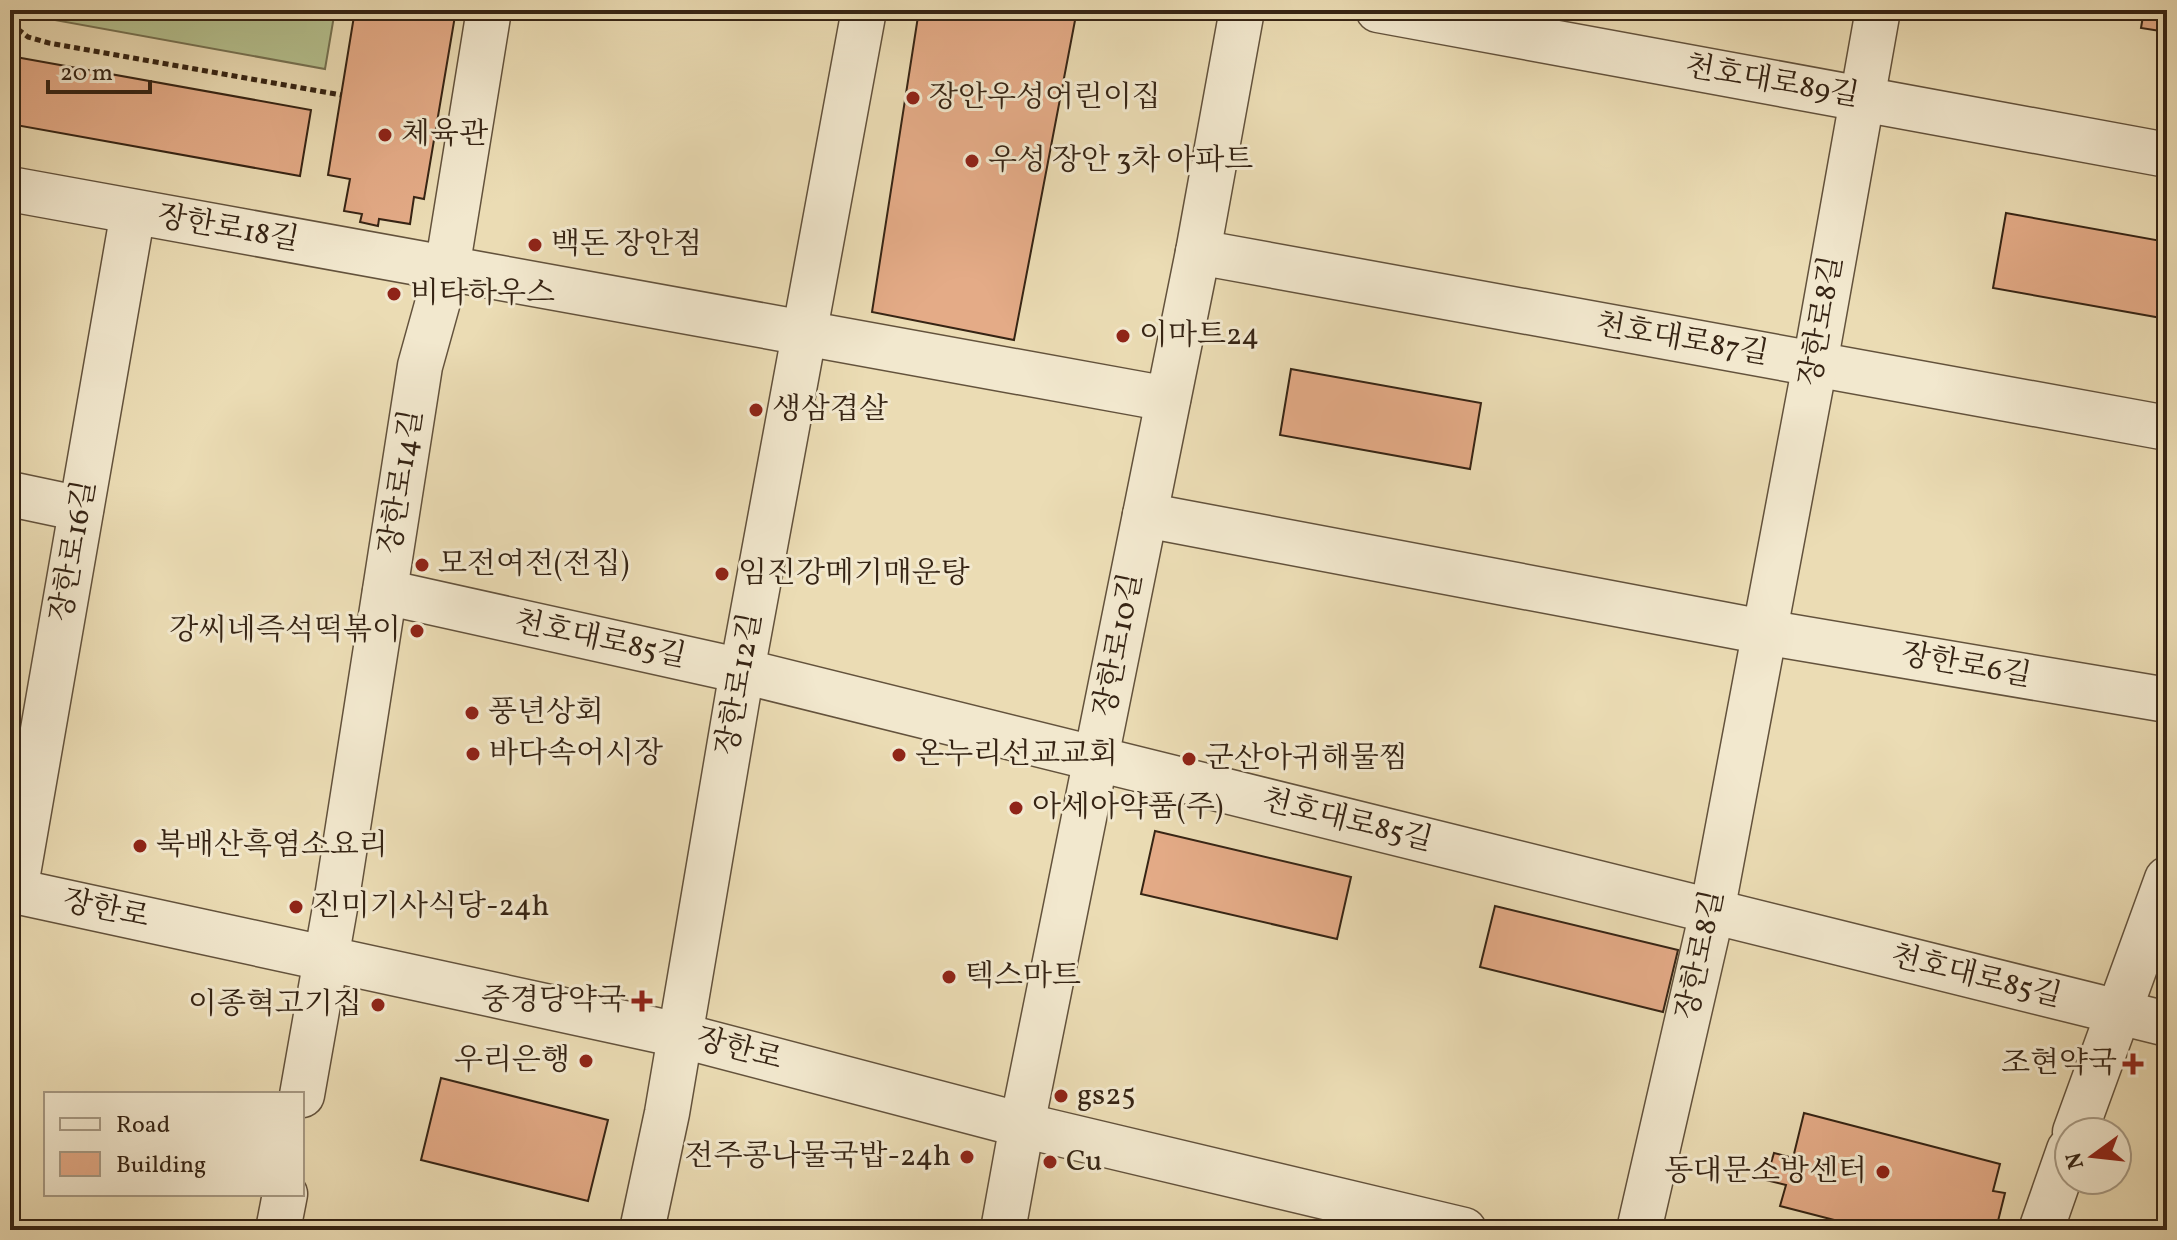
<svg xmlns="http://www.w3.org/2000/svg" width="2177" height="1240" viewBox="0 0 2177 1240" font-family="Vollkorn,'Noto Serif KR',serif">
  <rect width="100%" height="100%" fill="#ebdcb4"/>
  <filter id="stains"><feTurbulence type="fractalNoise" baseFrequency=".0025" numOctaves="4"/><feColorMatrix values="0 0 0 0 .2 0 0 0 0 .09 0 0 0 0 .02 0 0 0 .5 -.17"/></filter>
  <radialGradient id="worn" r=".72"><stop offset=".6" stop-color="#630" stop-opacity="0"/><stop offset="1" stop-color="#630" stop-opacity=".3"/></radialGradient>
  <polygon fill="#b5c18f" stroke="#767252" stroke-width="2" points="27,10 335,10 325,69 27,15"/>
  <g fill="#e4ab87" stroke="#362414" stroke-width="2">
    <polygon points="355,10 456,10 424,199 414,197 410,224 379,219 378,226 360,222 362,214 344,211 350,179 328,175"/>
    <polygon points="919,10 1077,10 1014,340 872,312"/>
    <polygon points="2144,10 2167,10 2167,32 2141,28"/>
    <polygon points="10,56 311,110 300,176 10,124"/>
    <polygon points="2006,213 2167,242 2167,319 1993,288"/>
    <polygon points="1291,369 1481,403 1470,469 1280,435"/>
    <polygon points="1155,831 1351,877 1337,939 1141,894"/>
    <polygon points="1495,906 1678,950 1663,1012 1480,967"/>
    <polygon points="441,1078 608,1120 588,1201 421,1160"/>
    <polygon points="1804,1113 2000,1164 1993,1191 2005,1193 1997,1225 1985,1222 1983,1230 1873,1230 1780,1206 1786,1185 1766,1180 1774,1153 1793,1158"/>
  </g>
  <g fill="none" stroke-linecap="round" stroke-linejoin="round">
    <g stroke="#63523c" stroke-width="47">
      <g id="minor">
        <polyline points="1378,10 2167,155"/>
        <polyline points="10,189 1168,399"/>
        <polyline points="1198,252 2167,428"/>
        <polyline points="10,494 81,509"/>
        <polyline points="1145,515 1764,632 2167,700"/>
        <polyline points="385,592 742,671 2167,1024"/>
        <polyline points="10,890 679,1035 1022,1125 1464,1230"/>
        <polyline points="15,891 133,212"/>
        <polyline points="302,1095 338,891 420,366 447,269 489,10"/>
        <polyline points="2075,1132 2167,879"/>
        <polyline points="278,1230 285,1194"/>
        <polyline points="642,1230 667,1113 742,671 864,10"/>
        <polyline points="1003,1230 1022,1125 1198,252 1242,10"/>
        <polyline points="1639,1230 1712,912 1815,364 1878,10"/>
        <polyline points="2041,1230 2069,1150"/>
      </g>
    </g>
    <polyline stroke="#362414" stroke-width="5" stroke-dasharray="6 4" stroke-linecap="butt" points="10,23 28,37 49,43 341,95"/>
    <use href="#minor" stroke="#f2e8ce" stroke-width="44"/>
  </g>
  <g fill="#8f2418" stroke="#f2e8ce" stroke-width="3">
    <circle cx="913" cy="98" r="8"/>
    <circle cx="385" cy="135" r="8"/>
    <circle cx="972" cy="161" r="8"/>
    <circle cx="535" cy="245" r="8"/>
    <circle cx="394" cy="294" r="8"/>
    <circle cx="1123" cy="336" r="8"/>
    <circle cx="756" cy="410" r="8"/>
    <circle cx="422" cy="565" r="8"/>
    <circle cx="722" cy="574" r="8"/>
    <circle cx="417" cy="631" r="8"/>
    <circle cx="472" cy="713" r="8"/>
    <circle cx="473" cy="754" r="8"/>
    <circle cx="899" cy="755" r="8"/>
    <circle cx="1189" cy="759" r="8"/>
    <circle cx="1016" cy="808" r="8"/>
    <circle cx="140" cy="846" r="8"/>
    <circle cx="296" cy="907" r="8"/>
    <circle cx="949" cy="977" r="8"/>
    <path d="M638 989h8v8h8v8h-8v8h-8v-8h-8v-8h8z"/>
    <circle cx="378" cy="1005" r="8"/>
    <circle cx="586" cy="1061" r="8"/>
    <path d="M2129 1052h8v8h8v8h-8v8h-8v-8h-8v-8h8z"/>
    <circle cx="1061" cy="1096" r="8"/>
    <circle cx="967" cy="1157" r="8"/>
    <circle cx="1050" cy="1162" r="8"/>
    <circle cx="1883" cy="1172" r="8"/>
  </g>
  <g text-anchor="middle" dominant-baseline="central" stroke-width="6" stroke-linejoin="round" paint-order="stroke">
    <g font-size="30" fill="#362414" stroke="#f2e8ce">
      <text transform="translate(1772 82) rotate(10)">천호대로89길</text>
      <text transform="translate(228 229) rotate(10)">장한로18길</text>
      <text transform="translate(1822 321) rotate(-80)">장한로8길</text>
      <text transform="translate(1682 340) rotate(10)">천호대로87길</text>
      <text transform="translate(402 482) rotate(-81)">장한로14길</text>
      <text transform="translate(74 551) rotate(-80)">장한로16길</text>
      <text transform="translate(600 640) rotate(12)">천호대로85길</text>
      <text transform="translate(1119 645) rotate(-79)">장한로10길</text>
      <text transform="translate(1966 666) rotate(10)">장한로6길</text>
      <text transform="translate(740 684) rotate(-80)">장한로12길</text>
      <text transform="translate(1347 821) rotate(14)">천호대로85길</text>
      <text transform="translate(106 910) rotate(12)">장한로</text>
      <text transform="translate(1701 955) rotate(-78)">장한로8길</text>
      <text transform="translate(1976 977) rotate(14)">천호대로85길</text>
      <text transform="translate(739 1050) rotate(15)">장한로</text>
    </g>
    <g font-size="30" fill="#362414" stroke="#f2e8ce" text-anchor="start">
      <text x="929" y="98">장안우성어린이집</text>
      <text x="401" y="135">체육관</text>
      <text x="988" y="161">우성 장안 3차 아파트</text>
      <text x="551" y="245">백돈 장안점</text>
      <text x="410" y="294">비타하우스</text>
      <text x="1139" y="336">이마트24</text>
      <text x="772" y="410">생삼겹살</text>
      <text x="438" y="565">모전여전(전집)</text>
      <text x="738" y="574">임진강메기매운탕</text>
      <text x="401" y="631" text-anchor="end">강씨네즉석떡볶이</text>
      <text x="488" y="713">풍년상회</text>
      <text x="489" y="754">바다속어시장</text>
      <text x="915" y="755">온누리선교교회</text>
      <text x="1205" y="759">군산아귀해물찜</text>
      <text x="1032" y="808">아세아약품(주)</text>
      <text x="156" y="846">북배산흑염소요리</text>
      <text x="312" y="907">진미기사식당-24h</text>
      <text x="965" y="977">텍스마트</text>
      <text x="626" y="1001" text-anchor="end">중경당약국</text>
      <text x="362" y="1005" text-anchor="end">이종혁고기집</text>
      <text x="570" y="1061" text-anchor="end">우리은행</text>
      <text x="2117" y="1064" text-anchor="end">조현약국</text>
      <text x="1077" y="1096">gs25</text>
      <text x="951" y="1157" text-anchor="end">전주콩나물국밥-24h</text>
      <text x="1066" y="1162">Cu</text>
      <text x="1867" y="1172" text-anchor="end">동대문소방센터</text>
    </g>
  </g>
  <rect width="2177" height="1240" fill="none" stroke="#ebdcb4" stroke-width="40"/>
  <rect x="12" y="12" width="2153" height="1216" fill="none" stroke="#362414" stroke-width="4"/>
  <rect x="20" y="20" width="2137" height="1200" fill="none" stroke="#362414" stroke-width="2"/>
  <rect x="44" y="1092" width="260" height="104" fill="#f2e8ce" stroke="#a79a84" stroke-width="2"/>
  <rect x="60" y="1118" width="40" height="12" fill="#f2e8ce" stroke="#a79a84" stroke-width="2"/>
  <text x="116" y="1132" font-size="24" fill="#362414">Road</text>
  <rect x="60" y="1152" width="40" height="24" fill="#e4ab87" stroke="#a79a84" stroke-width="2"/>
  <text x="116" y="1172" font-size="24" fill="#362414">Building</text>
  <g transform="translate(2093 1156) rotate(255)"><circle r="38" fill="#f2e8ce" stroke="#a79a84" stroke-width="2"/>
  <path d="M0-6L14 30L0 20L-14 30Z" fill="#8f2418"/>
  <text y="-12" font-size="22" font-weight="bold" text-anchor="middle" fill="#362414">N</text>
  </g>
  <path d="M48 80v12h102v-12" fill="none" stroke="#362414" stroke-width="4"/>
  <text x="60" y="80" font-size="24" fill="#362414" stroke="#f2e8ce" stroke-width="6" paint-order="stroke">20 m</text>
  <rect width="100%" height="100%" filter="url(#stains)"/>
  <rect width="100%" height="100%" fill="url(#worn)"/>
</svg>
